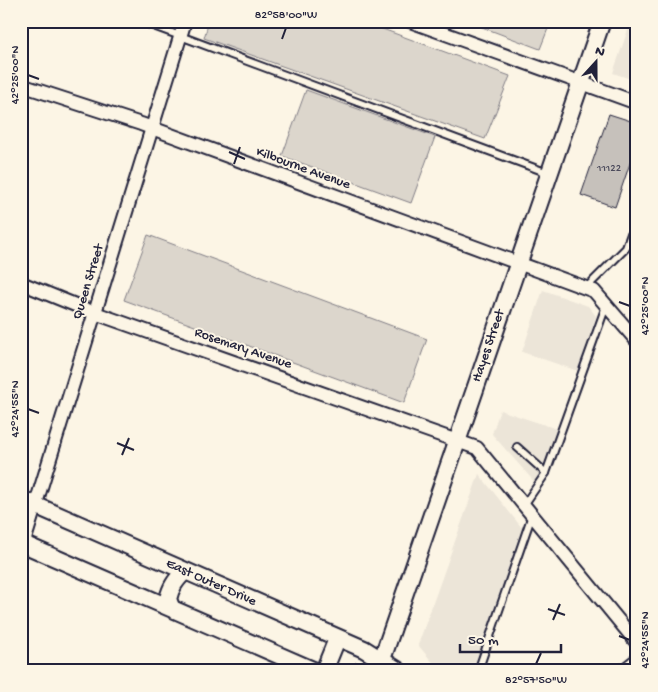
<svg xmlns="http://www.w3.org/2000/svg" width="658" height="692" viewBox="0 0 658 692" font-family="'Gochi Hand',sans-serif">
  <rect width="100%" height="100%" fill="#fcf5e5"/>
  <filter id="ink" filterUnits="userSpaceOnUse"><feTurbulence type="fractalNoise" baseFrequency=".02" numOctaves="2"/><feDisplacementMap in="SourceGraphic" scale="10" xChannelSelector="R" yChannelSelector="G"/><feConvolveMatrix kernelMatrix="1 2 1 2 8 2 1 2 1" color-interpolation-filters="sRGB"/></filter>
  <g filter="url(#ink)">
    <g fill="#ece5d8">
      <polygon points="631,21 637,21 637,81 613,73"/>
      <polygon points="543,290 588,306 596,316 578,371 522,352"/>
      <polygon points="500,410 557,429 538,486 492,434"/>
      <polygon points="479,474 522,528 473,671 440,671 418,645"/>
    </g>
    <g fill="#dcd6cc" stroke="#7f7c84">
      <polygon points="209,21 361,21 510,76 485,139 204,38"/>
      <polygon points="466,21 551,21 540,49"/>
      <polygon points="306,90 435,137 411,203 282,156"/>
      <polygon points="148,235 427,339 404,403 124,300"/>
    </g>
    <polygon fill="#c6c1bb" stroke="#22223b" points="609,114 637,123 637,143 615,207 581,195"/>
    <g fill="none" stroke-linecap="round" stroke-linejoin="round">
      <g stroke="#22223b" stroke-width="10">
        <g id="service">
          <polyline points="140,21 548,173"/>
          <polyline points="586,288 626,248 637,217"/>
          <polyline points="517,447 546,473"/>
          <polyline points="524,505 546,473 606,306"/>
          <polyline points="478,671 532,515"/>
        </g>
      </g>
      <g stroke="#22223b" stroke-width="16">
        <g id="minor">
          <polyline points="410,21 637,103"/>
          <polyline points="21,85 141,124 594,291 637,341"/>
          <polyline points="21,283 95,313 477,448 637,643"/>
          <polyline points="21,552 185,21"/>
          <polyline points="623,671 637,660"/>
        </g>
      </g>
      <g stroke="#22223b" stroke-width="20">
        <g id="tertiary">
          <polyline points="21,499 364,649 399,671"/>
          <polyline points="21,543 315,671"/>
          <path d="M171,607L168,599C171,587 175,581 184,572"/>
          <polyline points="324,671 337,639"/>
          <polyline points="378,671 602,21"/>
        </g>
      </g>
      <polyline stroke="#22223b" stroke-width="2.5" stroke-dasharray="5 4" stroke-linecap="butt" points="354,671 357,662"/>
      <use href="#service" stroke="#fcf5e5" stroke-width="6"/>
      <use href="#minor" stroke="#fcf5e5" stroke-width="12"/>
      <use href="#tertiary" stroke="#fcf5e5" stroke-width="16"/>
    </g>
  </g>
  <path fill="none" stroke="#22223b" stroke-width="2" d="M282,39L286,28M28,75L39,79M229,152L245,159M234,164L240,147M619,302L630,306M28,409L39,413M117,443L134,450M122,455L129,438M548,609L565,615M553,620L560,604M619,636L630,640M536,664L541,653"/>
  <g text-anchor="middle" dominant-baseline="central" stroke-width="4" stroke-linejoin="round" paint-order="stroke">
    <g font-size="11" fill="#4b4a5b">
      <text x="609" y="169">11122</text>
    </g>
    <g font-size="14" fill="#22223b" stroke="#fcf5e5">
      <text transform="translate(303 169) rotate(20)">Kilbourne Avenue</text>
      <text transform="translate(89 282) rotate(-73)">Queen Street</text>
      <text transform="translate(489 346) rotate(-71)">Hayes Street</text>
      <text transform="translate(243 349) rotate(19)">Rosemary Avenue</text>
      <text transform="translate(211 583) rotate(24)">East Outer Drive</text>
    </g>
  </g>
  <rect width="658" height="692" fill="none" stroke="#fcf5e5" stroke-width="55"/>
  <g transform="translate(596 62) rotate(21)" stroke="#fcf5e5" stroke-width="4" paint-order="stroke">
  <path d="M0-4L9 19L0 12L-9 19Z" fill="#22223b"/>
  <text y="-8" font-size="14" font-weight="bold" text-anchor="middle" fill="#22223b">N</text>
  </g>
  <path d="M460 644v8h101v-8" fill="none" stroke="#22223b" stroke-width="2.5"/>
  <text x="468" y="644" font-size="15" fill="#22223b" stroke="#fcf5e5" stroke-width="4" paint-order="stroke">50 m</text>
  <rect x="28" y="28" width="602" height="636" fill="none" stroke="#22223b" stroke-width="2"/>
  <g font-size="12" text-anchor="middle" fill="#22223b">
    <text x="286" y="18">82°58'00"W</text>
    <text transform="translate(14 75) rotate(-90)" y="4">42°25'00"N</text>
    <text transform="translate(644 306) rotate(-90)" y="4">42°25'00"N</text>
    <text transform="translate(14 409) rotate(-90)" y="4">42°24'55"N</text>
    <text transform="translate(644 640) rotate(-90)" y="4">42°24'55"N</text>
    <text x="536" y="683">82°57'50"W</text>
  </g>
</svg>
